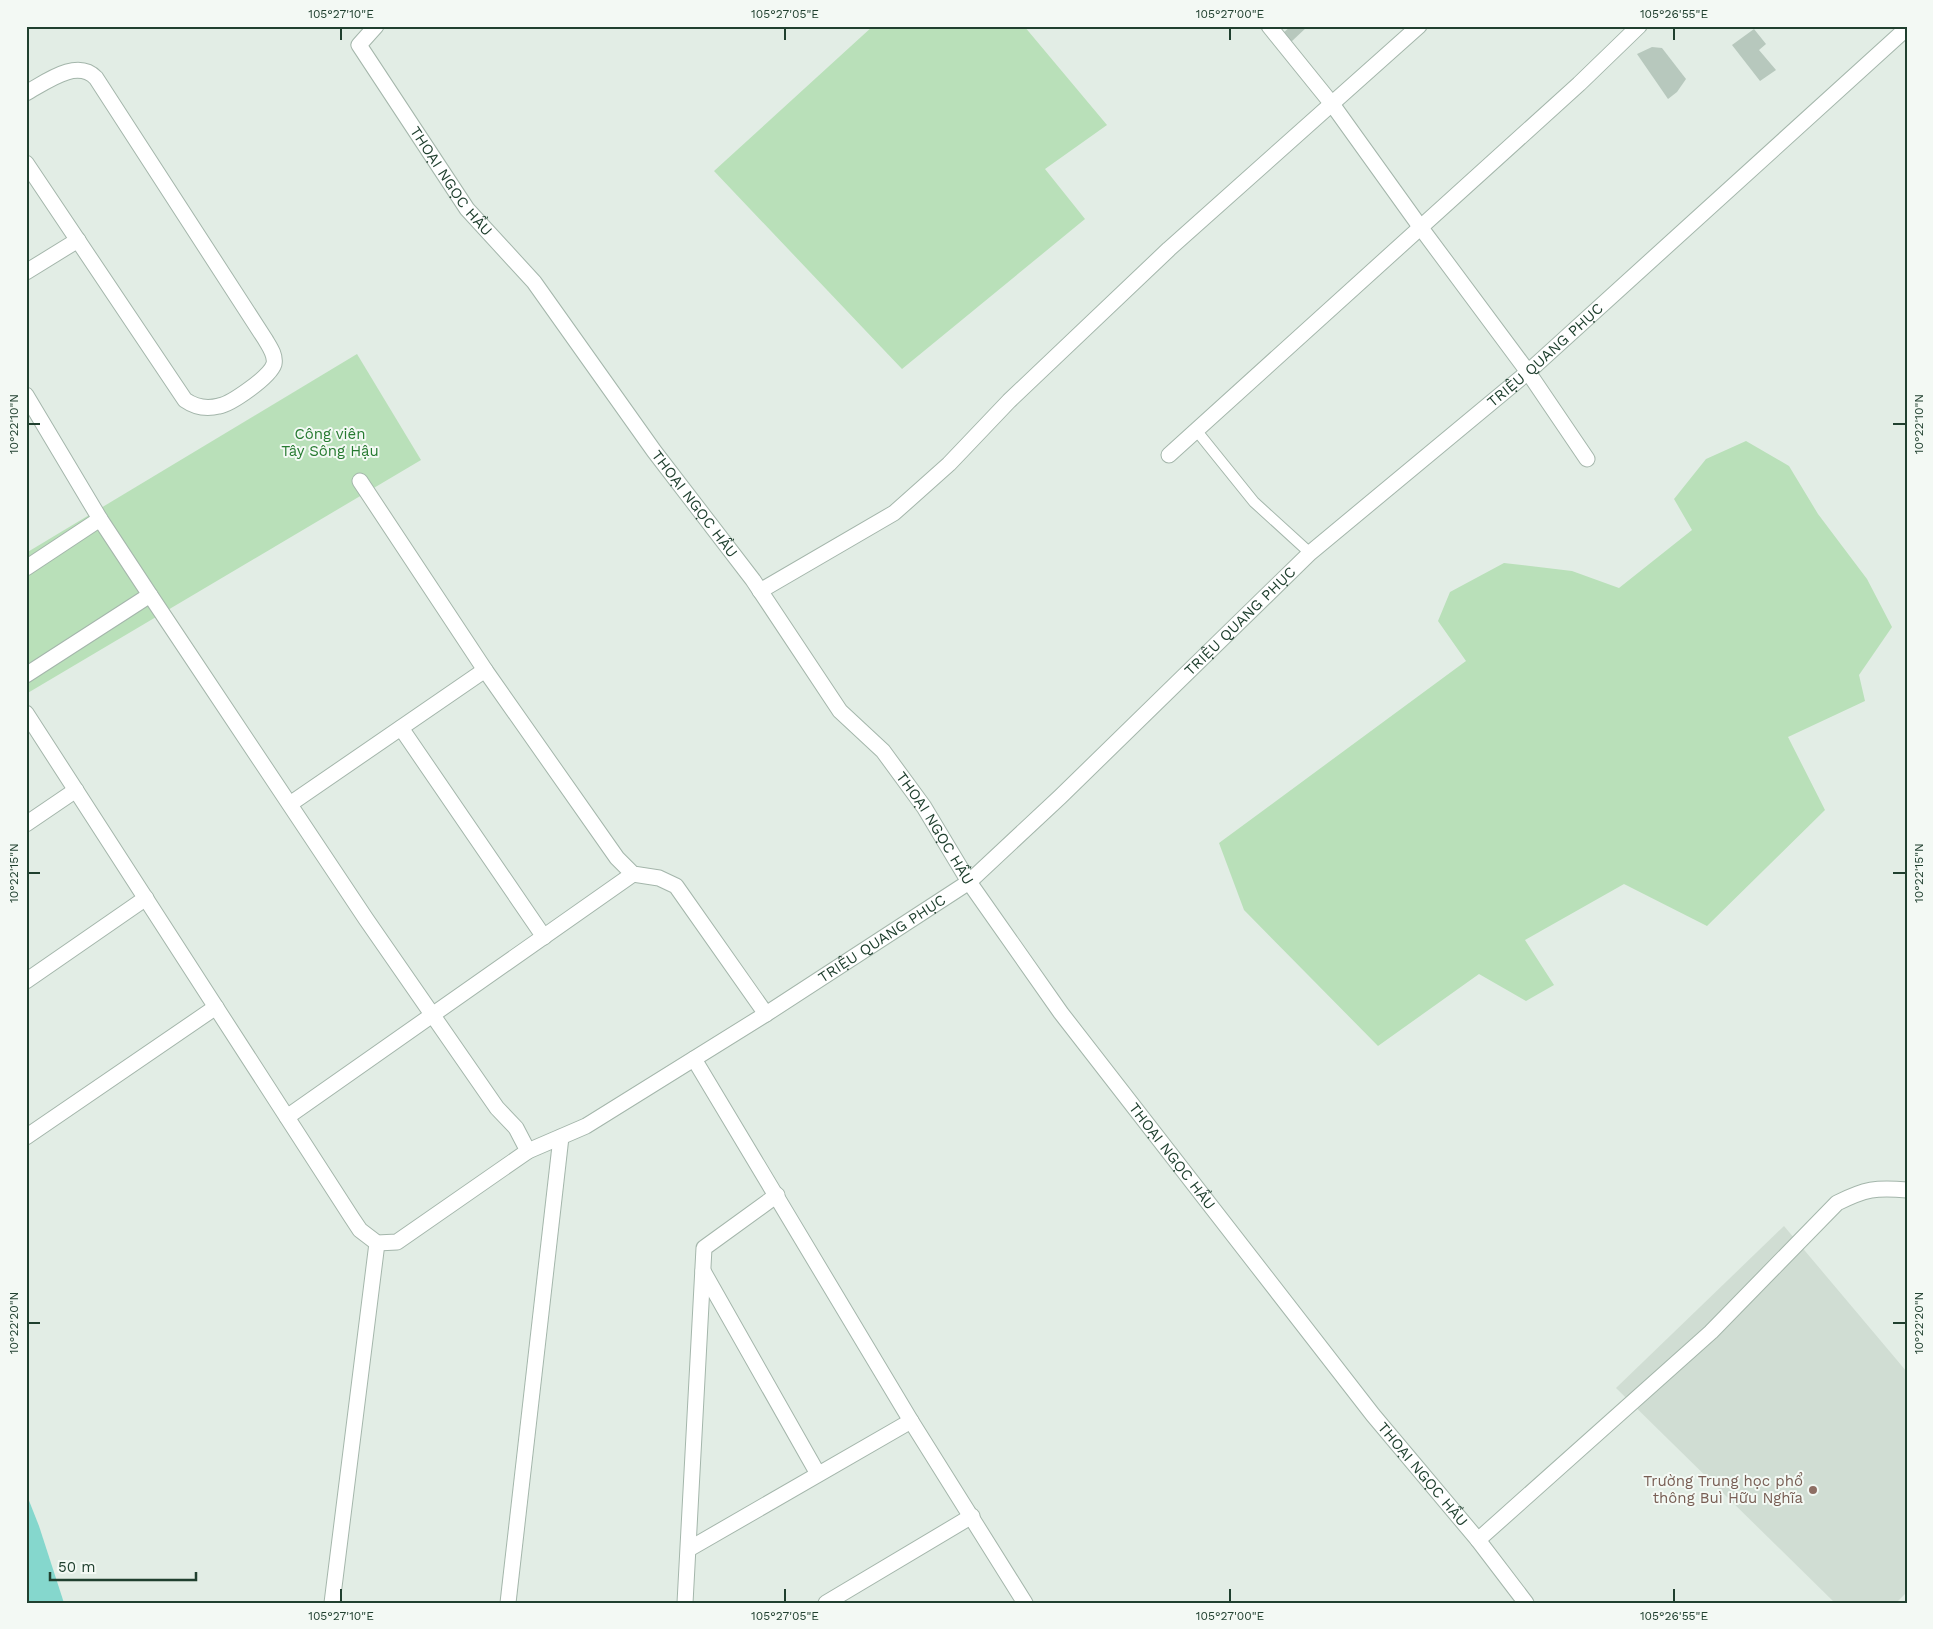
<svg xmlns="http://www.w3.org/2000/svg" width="1933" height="1629" viewBox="0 0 1933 1629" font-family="'Work Sans',sans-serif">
  <rect width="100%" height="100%" fill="#e2ede5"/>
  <polygon fill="#d0ddd3" points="1784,1226 1907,1372 1907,1592 1896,1603 1835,1603 1616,1388"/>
  <g fill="#b9e0b9">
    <polygon points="873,26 1024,26 1107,125 1045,169 1085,219 902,369 714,171"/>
    <polygon points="357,354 421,460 26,694 26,553"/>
    <polygon points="1746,441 1789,466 1818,514 1867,579 1892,627 1859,675 1865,701 1788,737 1825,810 1707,926 1624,884 1525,940 1554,985 1526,1001 1479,974 1378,1046 1244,910 1219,843 1466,661 1438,621 1450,592 1504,563 1572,571 1619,588 1692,530 1674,499 1706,459"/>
  </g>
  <polygon fill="#85d7cd" points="26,1493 39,1526 64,1603 26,1603"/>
  <g fill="#b7c8bd">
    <polygon points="1291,26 1308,26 1291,42 1282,34"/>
    <polygon points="1754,29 1766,44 1759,50 1776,70 1760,81 1732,45"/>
    <polygon points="1652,47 1662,48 1686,79 1677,92 1668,99 1637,54"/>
  </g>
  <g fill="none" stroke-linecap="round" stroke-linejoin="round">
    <g stroke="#a4b6ab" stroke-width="12">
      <polyline id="lane" points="1196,430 1254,502 1310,553"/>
    </g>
    <g stroke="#a4b6ab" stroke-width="17">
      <g id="street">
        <path id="s1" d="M376,26L359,45L467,209L534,282L654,451L753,580L840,711L883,751L924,807L969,882L1061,1013L1373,1415L1478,1540L1526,1603"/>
        <polyline points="1269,26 1332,104 1421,228 1528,372 1587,459"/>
        <path d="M26,93C46,82 77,58 96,78L265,339C269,346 276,355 274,364C270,377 231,404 219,406C207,409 195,407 185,400L26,163"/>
        <polyline points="26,272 78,240"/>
        <polyline points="26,395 100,519 150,595 366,919 497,1108 516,1128 528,1151"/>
        <polyline points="1169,455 1579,84 1639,26"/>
        <polyline points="360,481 485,670 617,858 633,874 659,878 676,886 766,1014"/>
        <polyline points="26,568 100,519"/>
        <polyline points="760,591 894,513 949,464 1009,401 1169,249 1419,26"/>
        <polyline points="26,675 150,595"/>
        <path id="s2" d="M26,713L352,1218L360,1230L377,1243L397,1242L528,1151L586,1126L766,1014L969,882L1060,797L1310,553L1528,372L1907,28"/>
        <polyline points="401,728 544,937"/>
        <polyline points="290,804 485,670"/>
        <polyline points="26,824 76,790"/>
        <polyline points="26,981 146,898"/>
        <polyline points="694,1059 911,1421 1025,1603"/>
        <polyline points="287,1117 633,874"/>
        <polyline points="26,1137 216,1007"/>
        <polyline points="703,1271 818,1474"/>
        <path d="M1478,1540L1711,1332L1837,1203C1865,1189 1876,1187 1907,1190"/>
        <polyline points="689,1549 911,1421"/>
        <polyline points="332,1603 377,1243"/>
        <polyline points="508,1603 561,1137"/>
        <polyline points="685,1603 704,1248 777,1195"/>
        <polyline points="826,1603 972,1516"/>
      </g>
    </g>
    <use href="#lane" stroke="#fff" stroke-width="10"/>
    <use href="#street" stroke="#fff" stroke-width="15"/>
  </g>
  <path fill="none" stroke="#20402f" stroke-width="2" d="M341,28V40M785,28V40M1230,28V40M1674,28V40M28,424H40M1893,424H1906M28,873H40M1893,873H1906M28,1323H40M1893,1323H1906M341,1589V1602M785,1589V1602M1230,1589V1602M1674,1589V1602"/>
  <circle fill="#8d6e63" stroke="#f3f9f4" stroke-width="2" cx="1813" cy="1490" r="5"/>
  <g text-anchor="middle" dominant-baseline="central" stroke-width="4" stroke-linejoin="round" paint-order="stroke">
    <g font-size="15" fill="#20402f" stroke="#f3f9f4">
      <text stroke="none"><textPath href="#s1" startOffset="190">THOẠI NGỌC HẦU</textPath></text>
      <text stroke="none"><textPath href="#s2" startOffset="2115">TRIỆU QUANG PHỤC</textPath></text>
      <text stroke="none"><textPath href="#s1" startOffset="595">THOẠI NGỌC HẦU</textPath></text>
      <text stroke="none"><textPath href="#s2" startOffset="1710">TRIỆU QUANG PHỤC</textPath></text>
      <text stroke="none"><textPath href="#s1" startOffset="1000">THOẠI NGỌC HẦU</textPath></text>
      <text stroke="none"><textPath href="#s2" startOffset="1230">TRIỆU QUANG PHỤC</textPath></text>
      <text stroke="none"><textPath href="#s1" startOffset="1405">THOẠI NGỌC HẦU</textPath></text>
      <text stroke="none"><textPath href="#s1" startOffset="1810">THOẠI NGỌC HẦU</textPath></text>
    </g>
    <g font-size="15" fill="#267a30" stroke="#f3f9f4">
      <text x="330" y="434">Công viên<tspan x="330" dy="17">Tây Sông Hậu</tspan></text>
    </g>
    <g font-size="15" fill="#785e54" stroke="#f3f9f4" text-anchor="end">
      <text x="1803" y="1481">Trường Trung học phổ<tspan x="1803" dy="17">thông Buì Hữu Nghĩa</tspan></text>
    </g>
  </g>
  <rect width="1933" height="1629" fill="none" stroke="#f3f9f4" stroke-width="55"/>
  <path d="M50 1572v8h146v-8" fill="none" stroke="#20402f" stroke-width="2.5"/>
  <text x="58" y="1572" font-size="15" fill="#20402f" stroke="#f3f9f4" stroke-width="4" paint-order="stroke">50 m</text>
  <rect x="28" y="28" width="1878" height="1574" fill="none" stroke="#20402f" stroke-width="2"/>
  <g font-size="12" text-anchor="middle" fill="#20402f">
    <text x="341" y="18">105°27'10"E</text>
    <text x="785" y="18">105°27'05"E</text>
    <text x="1230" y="18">105°27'00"E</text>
    <text x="1674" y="18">105°26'55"E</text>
    <text transform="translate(1919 424) rotate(-90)" y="4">10°22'10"N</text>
    <text transform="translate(14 424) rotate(-90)" y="4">10°22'10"N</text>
    <text transform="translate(1919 873) rotate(-90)" y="4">10°22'15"N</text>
    <text transform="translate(14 873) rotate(-90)" y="4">10°22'15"N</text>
    <text transform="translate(1919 1323) rotate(-90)" y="4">10°22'20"N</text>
    <text transform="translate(14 1323) rotate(-90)" y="4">10°22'20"N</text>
    <text x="341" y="1620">105°27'10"E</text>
    <text x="785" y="1620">105°27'05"E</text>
    <text x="1230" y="1620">105°27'00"E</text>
    <text x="1674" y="1620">105°26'55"E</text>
  </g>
</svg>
